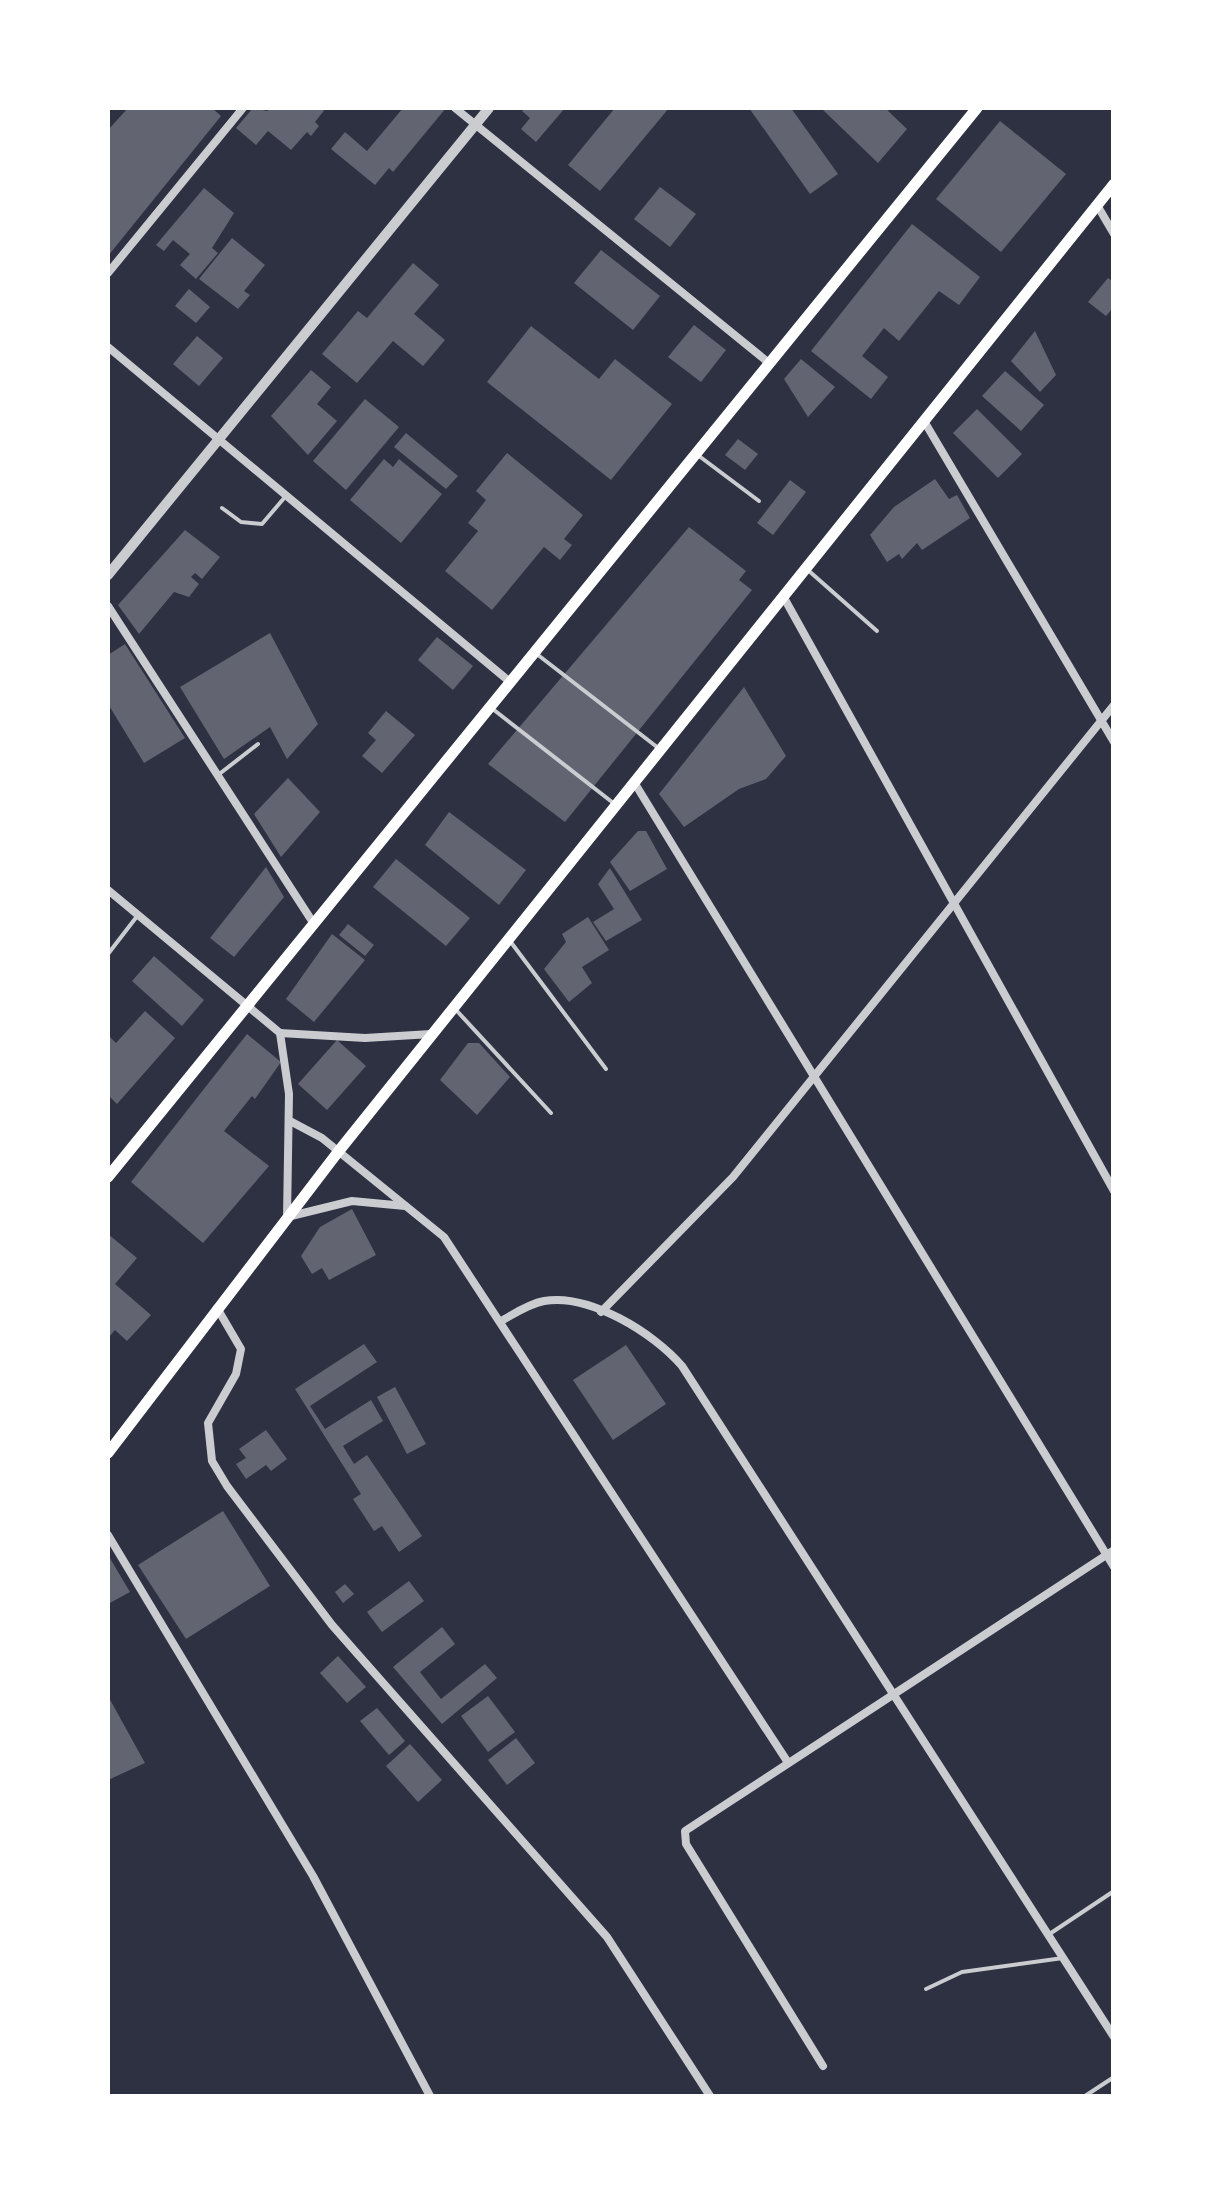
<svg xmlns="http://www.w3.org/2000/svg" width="1221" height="2204" viewBox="0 0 1221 2204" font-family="Helvetica,sans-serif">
  <rect width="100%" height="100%" fill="#2d3142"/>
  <g fill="#626471">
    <polygon points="128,108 212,108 221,116 108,256 108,130"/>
    <polygon points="253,108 267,111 271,108 326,108 315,122 319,126 311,136 307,132 291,150 268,131 256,145 236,128"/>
    <polygon points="403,108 446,108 393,172 389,168 375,185 331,149 345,132 367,151"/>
    <polygon points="525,108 565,108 536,142 521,129 530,118 522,111"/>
    <polygon points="615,108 669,108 600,191 568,165"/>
    <polygon points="749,108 791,108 838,174 810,194"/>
    <polygon points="821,108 885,108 907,129 878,163"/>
    <polygon points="1000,121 1066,174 1001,252 936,199"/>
    <polygon points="660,187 696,214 670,247 634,219"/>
    <polygon points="204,188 234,213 212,248 218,253 196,279 180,265 190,254 173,240 164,251 156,245"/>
    <polygon points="912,224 980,277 959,305 939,291 899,341 884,328 862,356 888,377 871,399 811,351"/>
    <polygon points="232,238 265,265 244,291 250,295 238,309 199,279"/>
    <polygon points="601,250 660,296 633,330 574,283"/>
    <polygon points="413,263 439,285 414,314 445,340 423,366 393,341 357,383 322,354 358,311 367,318"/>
    <polygon points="1108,278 1114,282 1114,307 1106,316 1088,302"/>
    <polygon points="189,289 210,307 196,323 175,306"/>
    <polygon points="694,325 726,350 701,382 668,357"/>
    <polygon points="531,326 599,379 615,359 672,404 611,480 487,382"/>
    <polygon points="1035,331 1056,375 1040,392 1011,361"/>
    <polygon points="197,336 223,358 199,386 173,364"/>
    <polygon points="801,359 835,387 808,417 784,379"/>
    <polygon points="311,370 331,387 317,404 337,421 308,455 271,416"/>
    <polygon points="1005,371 1044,405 1021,431 982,396"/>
    <polygon points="365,399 399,427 346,490 313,461"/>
    <polygon points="977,409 1022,454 998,478 953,433"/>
    <polygon points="406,433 458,476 446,489 394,447"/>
    <polygon points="738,439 758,454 745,470 725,455"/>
    <polygon points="507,453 583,515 564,539 572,545 560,560 544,547 492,610 445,571 478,531 468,523 486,500 476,491"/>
    <polygon points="384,459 393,467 399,459 442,494 401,543 350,500"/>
    <polygon points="935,479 949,499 957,495 970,518 922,550 917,543 902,559 899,554 887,562 870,535 894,507"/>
    <polygon points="790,480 806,492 773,535 757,523"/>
    <polygon points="689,527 746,571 739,580 752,590 565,822 488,764"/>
    <polygon points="185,530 220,557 202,579 195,573 191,577 199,584 189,597 174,592 139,634 118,605"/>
    <polygon points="270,633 318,724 287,759 270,727 224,759 180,687"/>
    <polygon points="437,637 473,666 453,690 418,660"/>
    <polygon points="125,644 185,738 144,763 108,704 108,655"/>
    <polygon points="744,687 786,756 766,779 739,789 684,827 659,794"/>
    <polygon points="386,711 415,735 382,773 362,756 376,740 368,733"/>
    <polygon points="288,778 320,812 281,857 254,814"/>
    <polygon points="449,812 526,870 499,905 425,845"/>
    <polygon points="638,831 646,831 667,869 630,891 610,862"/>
    <polygon points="396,859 470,918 446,946 373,887"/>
    <polygon points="266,867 284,897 234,957 210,938"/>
    <polygon points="610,868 642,920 606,941 593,922 614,909 598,884"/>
    <polygon points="588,917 609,950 582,967 592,983 569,1002 544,969 566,942 562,934"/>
    <polygon points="348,924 374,945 365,956 339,935"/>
    <polygon points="332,934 365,960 314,1022 286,999"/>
    <polygon points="154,956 204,1000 182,1026 132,981"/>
    <polygon points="145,1011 175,1038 117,1104 108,1095 108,1035 116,1043"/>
    <polygon points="247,1034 281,1062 255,1099 252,1096 224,1131 269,1166 203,1243 131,1182"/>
    <polygon points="337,1040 366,1066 327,1110 298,1084"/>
    <polygon points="468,1043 479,1043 510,1077 477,1115 440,1080"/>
    <polygon points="352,1209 376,1255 329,1280 322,1268 312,1274 301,1256 320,1227"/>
    <polygon points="108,1234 137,1258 115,1284 151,1315 127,1341 115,1330 108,1338"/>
    <polygon points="364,1344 377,1362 310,1406 325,1429 371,1400 383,1421 343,1446 354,1464 367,1455 422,1536 399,1552 382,1526 374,1531 353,1499 361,1494 295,1389"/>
    <polygon points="626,1345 666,1404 613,1440 573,1380"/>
    <polygon points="395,1387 426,1444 407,1454 377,1397"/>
    <polygon points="266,1430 287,1459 271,1471 266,1465 246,1479 236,1464 246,1458 239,1449"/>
    <polygon points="223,1511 270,1586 186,1639 138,1565"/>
    <polygon points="108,1555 130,1592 108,1604"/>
    <polygon points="409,1581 424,1601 382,1632 367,1612"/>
    <polygon points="345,1584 354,1594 343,1603 335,1592"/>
    <polygon points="442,1627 455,1644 420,1672 441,1699 485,1664 497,1678 442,1724 393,1667"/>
    <polygon points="338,1656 366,1687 347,1703 320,1673"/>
    <polygon points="108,1696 145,1763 108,1780"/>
    <polygon points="488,1696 515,1732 488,1752 461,1716"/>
    <polygon points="377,1708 405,1741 389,1755 360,1721"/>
    <polygon points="516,1738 535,1763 507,1785 488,1760"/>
    <polygon points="410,1744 442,1780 418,1802 386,1766"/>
  </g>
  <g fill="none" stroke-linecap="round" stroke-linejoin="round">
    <g stroke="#caccd0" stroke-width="4">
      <polyline points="699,456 759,501"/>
      <polyline points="222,508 241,522 262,524 285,497"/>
      <polyline points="809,571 877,631"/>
      <polyline points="538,655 657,747"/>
      <polyline points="494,710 612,802"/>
      <polyline points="218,775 258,744"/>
      <polyline points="510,941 606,1069"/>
      <polyline points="108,954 138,915"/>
      <polyline points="457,1011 551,1113"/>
      <polyline points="1048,1935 1114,1891"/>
      <polyline points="926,1989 962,1972 1063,1958"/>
      <polyline points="1085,2096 1114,2077"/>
    </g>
    <g stroke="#caccd0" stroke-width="8">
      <polyline points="455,108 769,363"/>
      <polyline points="1097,205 1114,234"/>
      <polyline points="108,273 243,108"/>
      <polyline points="108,347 510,682"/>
      <polyline points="924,421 1114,742"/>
      <polyline points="783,596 1114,1191"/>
      <polyline points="108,606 314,924"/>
      <polyline points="634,782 1114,1567"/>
      <polyline points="108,890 280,1033"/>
      <polyline points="280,1033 289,1094 287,1217 352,1201 405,1206"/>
      <polyline points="280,1033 365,1038 431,1034"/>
      <polyline points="290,1121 322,1138 444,1237 787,1761"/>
      <polyline points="217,1308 241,1349 236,1374 208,1423 212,1461 227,1486 332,1625 607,1937 710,2096"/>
      <polyline points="601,1312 733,1177 1114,705"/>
      <path d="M501,1321C514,1314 528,1304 544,1301C589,1293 654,1333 682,1366L1114,2037"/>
      <polyline points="108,1535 313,1876 430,2096"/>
      <polyline points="823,2066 686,1844 685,1831 1114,1550"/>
    </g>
    <polyline stroke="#caccd0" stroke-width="10" points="108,575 489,108"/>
    <g stroke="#fff" stroke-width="11">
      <polyline points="108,1177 977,108"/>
      <polyline points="108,1453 338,1152 1114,184"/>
    </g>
  </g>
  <rect width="1221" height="2204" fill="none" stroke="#ffffff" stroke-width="220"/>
</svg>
